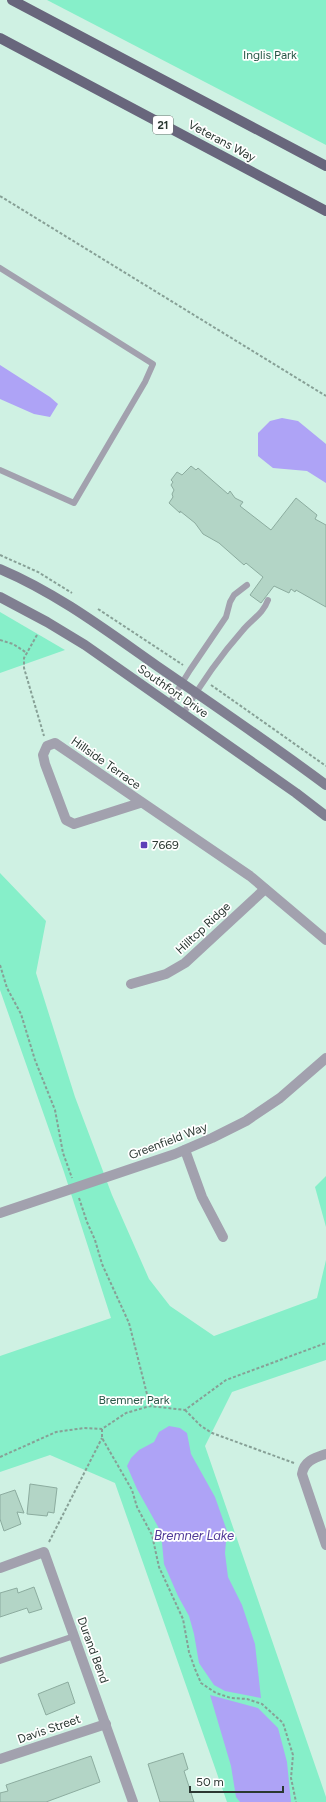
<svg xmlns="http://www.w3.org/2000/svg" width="326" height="1802" viewBox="0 0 326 1802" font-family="Figtree,sans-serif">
  <rect width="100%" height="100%" fill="#cff1e3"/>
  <g fill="#86efc9">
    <polygon points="47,0 326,0 326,145"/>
    <polygon points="0,612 65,650 0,673"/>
    <polygon points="0,873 46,921 36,973 75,1097 112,1195 149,1279 170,1306 214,1336 317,1298 326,1260 326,1360 232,1392 205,1446 326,1797 326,1802 227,1802 115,1483 50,1455 0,1472 0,1356 111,1318 64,1172 0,990"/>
    <polygon points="326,1176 326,1227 315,1187"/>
  </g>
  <g fill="#aea3f6">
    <polygon points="0,365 50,397 58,404 50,417 34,414 0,399"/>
    <polygon points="282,418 298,421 326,444 326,483 307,471 273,468 258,456 258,433 270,421"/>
    <polygon points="169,1426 180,1428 187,1433 191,1454 215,1497 227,1531 225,1553 228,1577 242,1605 255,1644 261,1698 225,1691 214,1685 199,1663 194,1634 189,1616 178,1596 164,1564 161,1532 137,1489 127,1466 131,1458 139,1450 154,1442 159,1432"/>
    <polygon points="210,1695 258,1708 278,1728 287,1762 291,1802 240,1802 236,1797 231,1766"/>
  </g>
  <g fill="#b3d5c6" stroke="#8cac9f">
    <polygon points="191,466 196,470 198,468 228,494 230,491 235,498 243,502 240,506 271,530 296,498 317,515 315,519 326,525 326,607 296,590 295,592 291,589 289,593 274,586 261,603 250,595 263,577 246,563 244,565 219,543 203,534 195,523 180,511 180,513 169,503 173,497 172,494 174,490 171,485 173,482 171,480 177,472 182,475"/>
    <polygon points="30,1484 57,1488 54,1513 48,1512 47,1516 27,1514"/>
    <polygon points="15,1490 24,1513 17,1512 21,1524 4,1531 0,1519 0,1495"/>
    <polygon points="34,1587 42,1609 29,1613 27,1608 0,1617 0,1593 17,1588 18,1593"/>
    <polygon points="68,1682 75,1703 46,1715 38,1694"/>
    <polygon points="183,1753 188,1769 184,1771 194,1802 160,1802 148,1764"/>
    <polygon points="91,1756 100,1782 46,1802 0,1802 0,1793 8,1791 6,1785"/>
  </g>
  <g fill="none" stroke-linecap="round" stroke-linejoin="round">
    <g stroke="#87a096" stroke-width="2" stroke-dasharray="3 2" stroke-linecap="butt">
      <polyline points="0,196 326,396"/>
      <polyline points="0,555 38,572 72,593"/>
      <polyline points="98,609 183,665"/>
      <polyline points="37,635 24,658 24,668 44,736"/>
      <polyline points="0,640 13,644 27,653"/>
      <polyline points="211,685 326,766"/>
      <polyline points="0,965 7,988 21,1014 35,1060 55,1110 63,1153 72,1178"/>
      <polyline points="79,1198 87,1222 95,1240 102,1264 129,1323 150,1406"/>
      <polyline points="185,1410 201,1426 212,1433 294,1463"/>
      <polyline points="102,1429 102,1438 132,1490 137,1507 152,1535 159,1567 183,1619 189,1652 195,1669 201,1683 216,1693 231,1698 247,1699 262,1704 283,1723 293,1755 291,1778 296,1802"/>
      <polyline points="0,1457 56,1432 84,1428 102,1429 126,1413 150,1406 185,1410 226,1380 326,1343"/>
      <polyline points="49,1542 102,1438"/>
    </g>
    <g stroke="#a2a1ae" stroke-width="6">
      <polyline points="0,268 153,364 145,382 74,503 0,470"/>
      <polyline points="169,704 190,670 226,617 230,602 234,595 247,585"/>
      <path d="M183,714C200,685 220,656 243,630C252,619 263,614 268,600"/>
      <polyline points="0,1661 74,1636"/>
    </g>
    <g stroke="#a2a1ae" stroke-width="10">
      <polyline points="140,803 74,824 66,820 45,764 43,755 47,746 55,743 250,876 326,940"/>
      <polyline points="131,984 166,974 185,963 265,889"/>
      <polyline points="185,1150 202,1197 223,1237"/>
      <path d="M326,1454C314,1458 304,1461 302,1474L326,1545"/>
      <polyline points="0,1568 44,1552 133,1802"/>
      <polyline points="0,1759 106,1724"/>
    </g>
    <polyline stroke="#a2a1ae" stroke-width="10" points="0,1213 175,1154 212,1138 246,1121 280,1098 326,1058"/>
    <g stroke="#807f91" stroke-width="10">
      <path d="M0,569C57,593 107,631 157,666C214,705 271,744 326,785"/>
      <polyline points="0,597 47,622 85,645 296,793 326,816"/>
    </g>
    <g stroke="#68667c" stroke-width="10">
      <polyline points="12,0 326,166"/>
      <polyline points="0,38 326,211"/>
    </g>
  </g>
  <rect fill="#5e3eb7" stroke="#fff" stroke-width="1.5" x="140" y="841" width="8" height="8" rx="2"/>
  <g text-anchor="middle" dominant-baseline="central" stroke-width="3.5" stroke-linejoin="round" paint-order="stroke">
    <rect fill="#fff" stroke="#6b7470" stroke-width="1" x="153" y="116" width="20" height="18" rx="3"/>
    <g font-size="11" font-weight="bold" fill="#2b3832">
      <text x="163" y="125">21</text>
    </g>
    <g font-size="12" fill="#295848" stroke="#fff">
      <text x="270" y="55">Inglis Park</text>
      <text x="134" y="1400">Bremner Park</text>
    </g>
    <g font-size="12" fill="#2b3832" stroke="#fff">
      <text transform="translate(222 141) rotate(28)">Veterans Way</text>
      <text transform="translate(173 691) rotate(35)">Southfort Drive</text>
      <text transform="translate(106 763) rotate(35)">Hillside Terrace</text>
      <text transform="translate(203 928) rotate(-43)">Hilltop Ridge</text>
      <text transform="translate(168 1141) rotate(-21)">Greenfield Way</text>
      <text transform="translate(93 1650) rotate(70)">Durand Bend</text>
      <text transform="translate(49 1729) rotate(-19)">Davis Street</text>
    </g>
    <g font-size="12" fill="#2b3832" stroke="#fff" text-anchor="start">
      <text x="152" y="845">7669</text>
    </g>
    <g font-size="13" font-style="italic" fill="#4f3897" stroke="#fff">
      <text x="194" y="1535">Bremner Lake</text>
    </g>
  </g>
  <path d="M190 1786v6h93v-6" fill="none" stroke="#2b3832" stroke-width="2"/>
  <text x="196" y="1786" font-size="12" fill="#2b3832" stroke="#ffffff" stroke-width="3" paint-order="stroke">50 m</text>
</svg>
